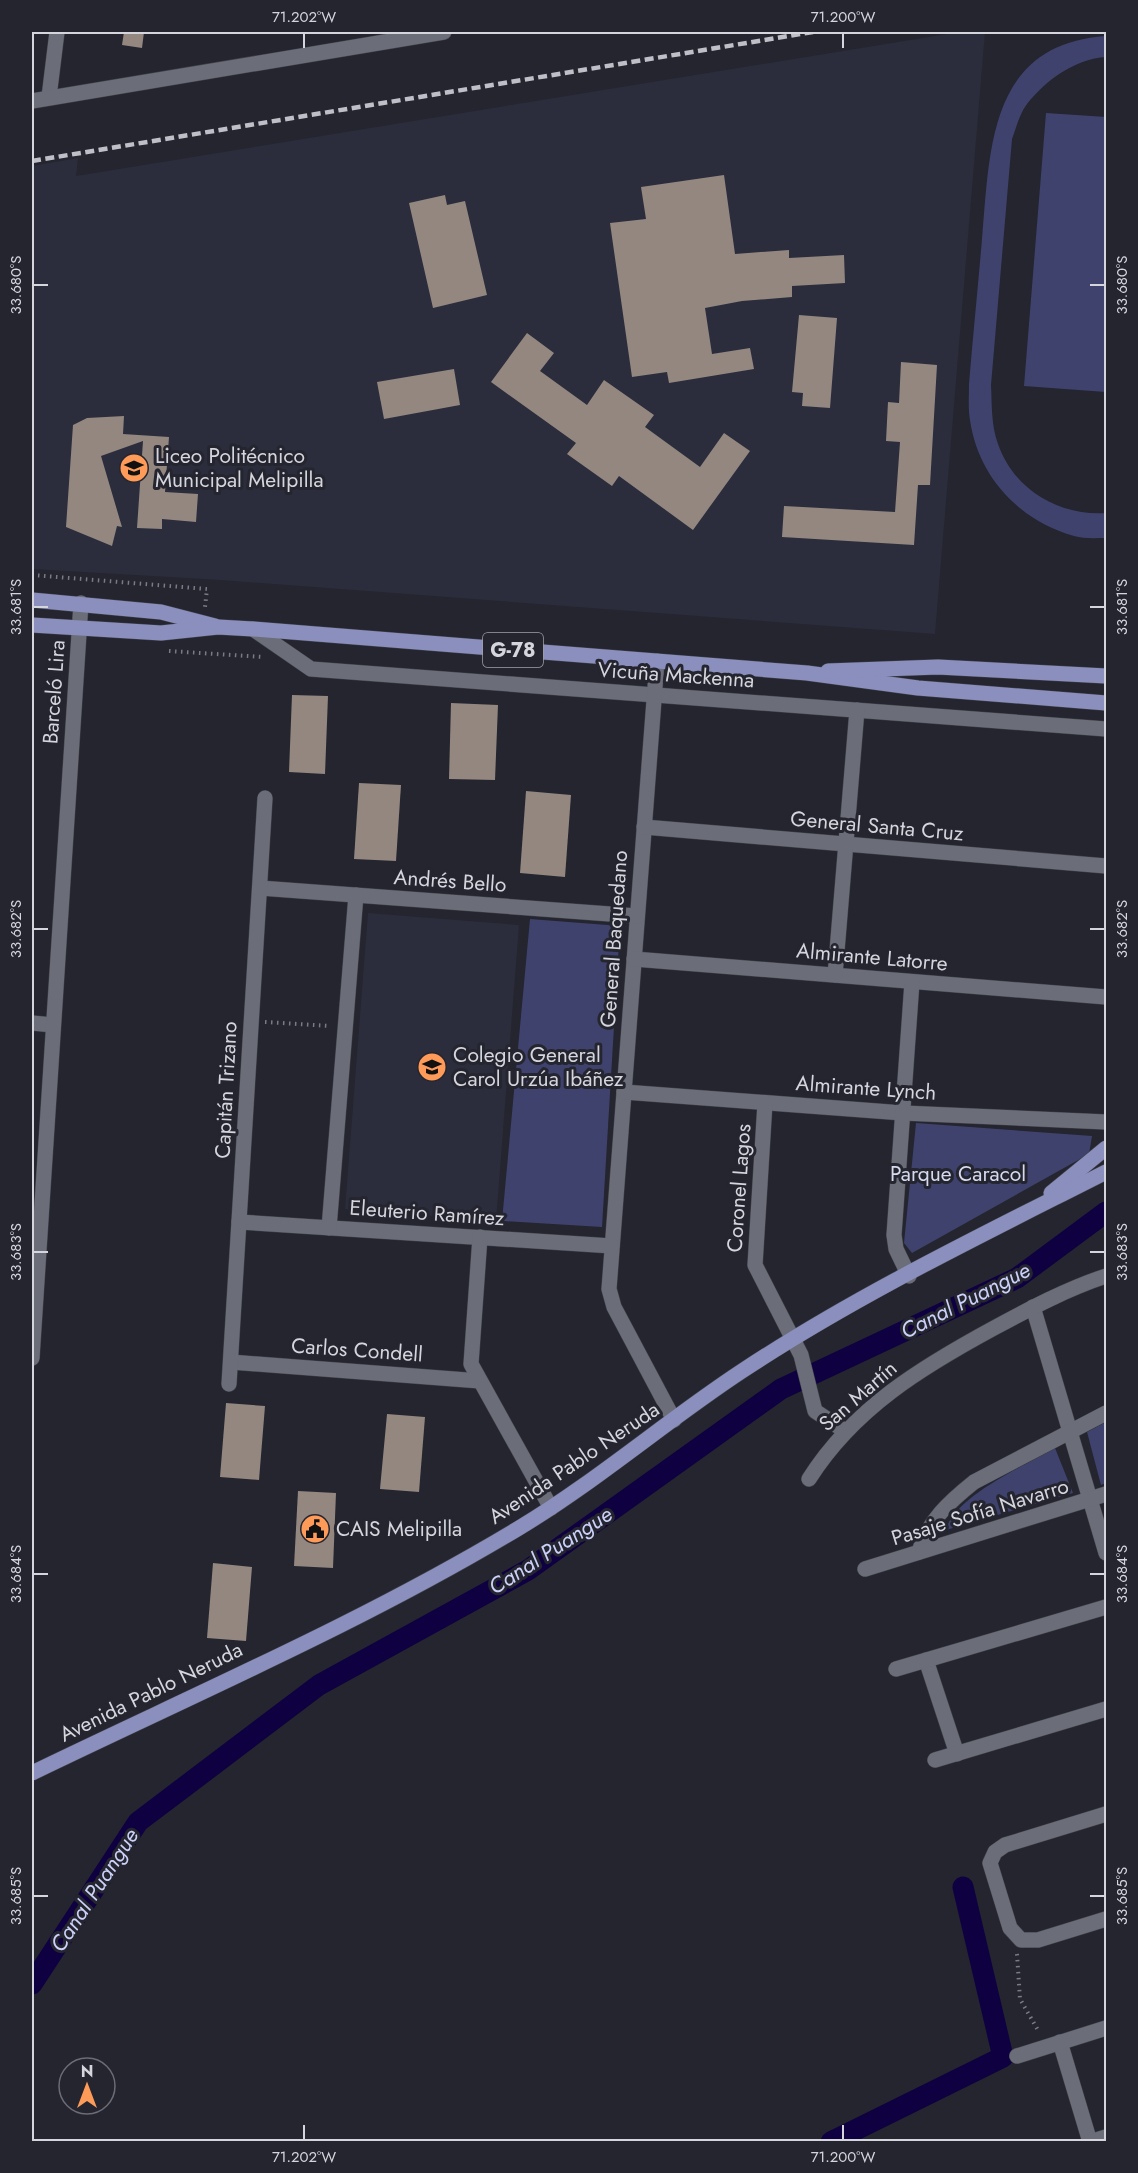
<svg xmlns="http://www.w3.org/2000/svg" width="1138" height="2173" viewBox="0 0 1138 2173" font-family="Jost,sans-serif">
  <rect width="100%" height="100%" fill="#24252f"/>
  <g fill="#2b2d3c">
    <polygon points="959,32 985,32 935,634 221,580 32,569 32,166 78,158 76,176"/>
    <polygon points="368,913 519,925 496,1221 345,1209"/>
  </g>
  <g fill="#3f426d">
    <path d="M1106,36V57C1075,59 1046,80 1027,104C1020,113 1016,128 1012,139L991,385C992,404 991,425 998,444C1014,490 1059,516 1106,513V538C1096,538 1084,539 1074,536C1020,521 978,477 970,420C968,409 969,396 969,384C973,335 978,287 982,239C990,148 989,44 1106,36Z"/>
    <polygon points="1046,113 1106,117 1106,392 1024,386"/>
    <polygon points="530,919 620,926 602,1227 502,1221"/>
    <polygon points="916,1123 1092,1136 1089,1154 912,1253 904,1243"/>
    <polygon points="1106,1422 1106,1483 1101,1485 1087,1432"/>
    <path d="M1055,1448L1073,1493L946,1530C955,1496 1026,1465 1055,1448Z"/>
  </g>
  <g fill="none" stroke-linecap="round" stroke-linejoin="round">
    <g stroke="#0f0141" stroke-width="21">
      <polyline points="32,1984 138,1822 319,1685 528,1570 781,1389 1017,1278 1106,1212"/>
      <polyline points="831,2142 1003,2057 963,1887"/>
    </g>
  </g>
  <g fill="#938780">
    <polygon points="124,32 144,32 142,48 122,45"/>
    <polygon points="724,175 735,254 789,250 789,258 844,255 845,283 792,286 792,297 742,301 705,308 712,354 750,348 754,369 669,383 667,372 632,377 610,223 646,219 641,187"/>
    <polygon points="445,195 447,205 465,201 487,295 433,308 409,203"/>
    <polygon points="799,315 837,318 830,408 802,406 803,393 792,392"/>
    <polygon points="527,333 554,353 540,371 587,405 604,380 654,415 645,427 700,467 724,433 750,451 693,530 619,476 612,486 567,454 576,443 491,382"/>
    <polygon points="901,362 937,365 930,485 918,485 914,545 782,537 784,506 895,512 900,442 886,441 888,402 899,403"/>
    <polygon points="454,369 460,405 384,419 377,382"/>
    <polygon points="124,416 123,434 169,437 165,492 198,494 196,522 162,519 162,529 137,528 143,441 101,456 122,527 117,526 112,546 66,527 73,425 87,418"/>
    <polygon points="292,695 328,696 325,774 289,772"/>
    <polygon points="451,703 498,705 495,780 449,779"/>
    <polygon points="359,783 401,785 396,861 354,859"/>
    <polygon points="526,791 571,795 565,877 520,873"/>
    <polygon points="226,1403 265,1406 259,1480 220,1477"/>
    <polygon points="387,1414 425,1417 419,1492 380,1489"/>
    <polygon points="298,1491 336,1493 333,1568 294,1566"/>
    <polygon points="213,1563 252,1567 246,1641 207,1638"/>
  </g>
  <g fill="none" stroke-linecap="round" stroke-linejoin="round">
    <g stroke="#41424a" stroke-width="16">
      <g id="minor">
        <polyline points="49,97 57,32"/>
        <polyline points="32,101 444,32"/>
        <polyline points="253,629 311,669 1106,729"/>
        <polyline points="657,661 609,1289 614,1307 674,1420"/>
        <polyline points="644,827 1106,866"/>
        <polyline points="260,888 637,916"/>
        <polyline points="634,959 1106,997"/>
        <polyline points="835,975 857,710"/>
        <polyline points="32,1023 53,1025"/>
        <polyline points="624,1092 903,1113 1106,1122"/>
        <polyline points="765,1103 755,1265 801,1355 815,1411 845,1431"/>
        <polyline points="239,1222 612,1246"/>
        <polyline points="329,1228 356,895"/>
        <polyline points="480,1237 471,1364 551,1508"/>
        <polyline points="909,1276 896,1249 894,1235 912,982"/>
        <polyline points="1033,1307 1106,1553"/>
        <polyline points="32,1358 81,603"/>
        <polyline points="231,1362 480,1381"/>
        <polyline points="229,1384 265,798"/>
        <path d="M809,1479C854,1408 922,1367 994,1328C1031,1308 1067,1289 1106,1276"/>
        <path d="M919,1552C928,1521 949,1502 974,1482L1106,1413"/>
        <polyline points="865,1569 1106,1494"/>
        <polyline points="926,1660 957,1754"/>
        <polyline points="896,1669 1106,1607"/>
        <polyline points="935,1760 1106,1709"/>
        <polyline points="1106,1814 1005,1845 995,1852 990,1863 1010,1928 1021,1940 1038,1940 1106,1919"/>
        <polyline points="1060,2042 1090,2142"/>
        <polyline points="1017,2056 1106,2028"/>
        <polyline points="1090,2142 1106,2137"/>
      </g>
    </g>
    <g stroke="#41424a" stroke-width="16">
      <g id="major">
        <polyline points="32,600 161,612 215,626"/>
        <polyline points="32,625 161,633 218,627 253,629 807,673 918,688 1106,703"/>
        <polyline points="828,671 938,667 1106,676"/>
        <polyline points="1051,1193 1106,1148"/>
        <path d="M32,1773C195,1694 363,1622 519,1528C597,1481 666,1421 742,1371C857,1295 984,1234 1106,1172"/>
      </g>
    </g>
    <g stroke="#7a7b84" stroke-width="4" stroke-dasharray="1.5 4.5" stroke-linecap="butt">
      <polyline points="32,575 207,589 205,607"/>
      <polyline points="169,651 263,657"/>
      <polyline points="265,1022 330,1026"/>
      <polyline points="1017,1954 1020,1999 1039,2032"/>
    </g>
    <use href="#minor" stroke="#6b6d78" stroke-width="15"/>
    <use href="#major" stroke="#8a8fbe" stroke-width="15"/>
    <polyline stroke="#bfc0c7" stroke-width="4.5" stroke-dasharray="9 4.5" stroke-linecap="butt" points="32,161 813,32"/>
  </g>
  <path fill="none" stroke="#d5d6dd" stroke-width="2" d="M304,33V48M843,33V48M33,285H48M1090,285H1105M33,607H48M1090,607H1105M33,929H48M1090,929H1105M33,1252H48M1090,1252H1105M33,1574H48M1090,1574H1105M33,1896H48M1090,1896H1105M304,2125V2140M843,2125V2140"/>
  <defs>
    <g id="school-disc" transform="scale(1.5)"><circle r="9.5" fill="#fe9b59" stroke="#24252f"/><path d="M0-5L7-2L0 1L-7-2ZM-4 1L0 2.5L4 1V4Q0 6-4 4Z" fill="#111"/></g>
    <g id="civic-disc" transform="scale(1.5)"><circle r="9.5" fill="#fe9b59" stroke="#24252f"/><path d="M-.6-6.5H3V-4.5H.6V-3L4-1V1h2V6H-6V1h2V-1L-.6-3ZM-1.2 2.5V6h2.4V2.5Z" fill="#111"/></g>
  </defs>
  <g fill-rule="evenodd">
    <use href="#school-disc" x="134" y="468"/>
    <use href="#school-disc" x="432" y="1067"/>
    <use href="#civic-disc" x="315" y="1529"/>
  </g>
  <g text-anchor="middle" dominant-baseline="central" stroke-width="6" stroke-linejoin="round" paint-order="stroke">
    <rect fill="#24252f" stroke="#a0a1a9" stroke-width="1.5" x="483" y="633" width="60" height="34" rx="4.5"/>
    <g font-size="20" font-weight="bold" fill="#d5d6dd">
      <text x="513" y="650">G-78</text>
    </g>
    <g font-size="21" fill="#d5d6dd" stroke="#24252f" text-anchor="start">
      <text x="155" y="456">Liceo Politécnico<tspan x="155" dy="24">Municipal Melipilla</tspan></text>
      <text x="453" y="1055">Colegio General<tspan x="453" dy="24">Carol Urzúa Ibáñez</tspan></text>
      <text x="336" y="1529">CAIS Melipilla</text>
    </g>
    <g font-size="21" fill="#d5d6dd" stroke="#24252f">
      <text transform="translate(676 675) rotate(4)">Vicuña Mackenna</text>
      <text transform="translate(54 692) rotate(-86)">Barceló Lira</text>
      <text transform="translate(877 826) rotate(5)">General Santa Cruz</text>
      <text transform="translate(450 881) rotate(4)">Andrés Bello</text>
      <text transform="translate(614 939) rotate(-86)">General Baquedano</text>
      <text transform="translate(872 957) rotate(5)">Almirante Latorre</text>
      <text transform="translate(866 1088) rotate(4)">Almirante Lynch</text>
      <text transform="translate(226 1090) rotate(-87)">Capitán Trizano</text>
      <text transform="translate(739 1188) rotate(-86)">Coronel Lagos</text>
      <text transform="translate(427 1213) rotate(4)">Eleuterio Ramírez</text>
      <text transform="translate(357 1350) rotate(4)">Carlos Condell</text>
      <text transform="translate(858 1396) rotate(-41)">San Martín</text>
      <text transform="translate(574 1463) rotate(-34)">Avenida Pablo Neruda</text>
      <text transform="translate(980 1512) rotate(-17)">Pasaje Sofía Navarro</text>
      <text transform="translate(151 1692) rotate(-26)">Avenida Pablo Neruda</text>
    </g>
    <g font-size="21" fill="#d7daef" stroke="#24252f">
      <text x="958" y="1174">Parque Caracol</text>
    </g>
    <g font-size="22" font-style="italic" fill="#cbd1f9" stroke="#24252f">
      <text transform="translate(965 1300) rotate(-27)">Canal Puangue</text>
      <text transform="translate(550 1550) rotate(-33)">Canal Puangue</text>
      <text transform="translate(94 1890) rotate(-57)">Canal Puangue</text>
    </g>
  </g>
  <rect width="1138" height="2173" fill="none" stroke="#24252f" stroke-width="66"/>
  <g transform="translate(87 2086)"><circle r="28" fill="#24252f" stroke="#6b6c75" stroke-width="1.5"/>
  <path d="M0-4.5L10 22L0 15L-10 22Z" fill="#fe9b59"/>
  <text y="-9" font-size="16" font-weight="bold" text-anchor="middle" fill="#d5d6dd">N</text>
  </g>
  <rect x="33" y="33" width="1072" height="2107" fill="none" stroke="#d5d6dd" stroke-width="2"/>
  <g font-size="15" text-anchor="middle" fill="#d5d6dd">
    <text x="304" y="22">71.202°W</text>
    <text x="843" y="22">71.200°W</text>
    <text transform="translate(16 285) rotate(-90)" y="5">33.680°S</text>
    <text transform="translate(1122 285) rotate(-90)" y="5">33.680°S</text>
    <text transform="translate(16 607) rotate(-90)" y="5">33.681°S</text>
    <text transform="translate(1122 607) rotate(-90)" y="5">33.681°S</text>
    <text transform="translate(16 929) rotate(-90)" y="5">33.682°S</text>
    <text transform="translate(1122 929) rotate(-90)" y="5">33.682°S</text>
    <text transform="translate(16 1252) rotate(-90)" y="5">33.683°S</text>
    <text transform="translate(1122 1252) rotate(-90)" y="5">33.683°S</text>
    <text transform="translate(16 1574) rotate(-90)" y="5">33.684°S</text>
    <text transform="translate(1122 1574) rotate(-90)" y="5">33.684°S</text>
    <text transform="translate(16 1896) rotate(-90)" y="5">33.685°S</text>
    <text transform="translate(1122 1896) rotate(-90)" y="5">33.685°S</text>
    <text x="304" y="2162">71.202°W</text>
    <text x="843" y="2162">71.200°W</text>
  </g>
</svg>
